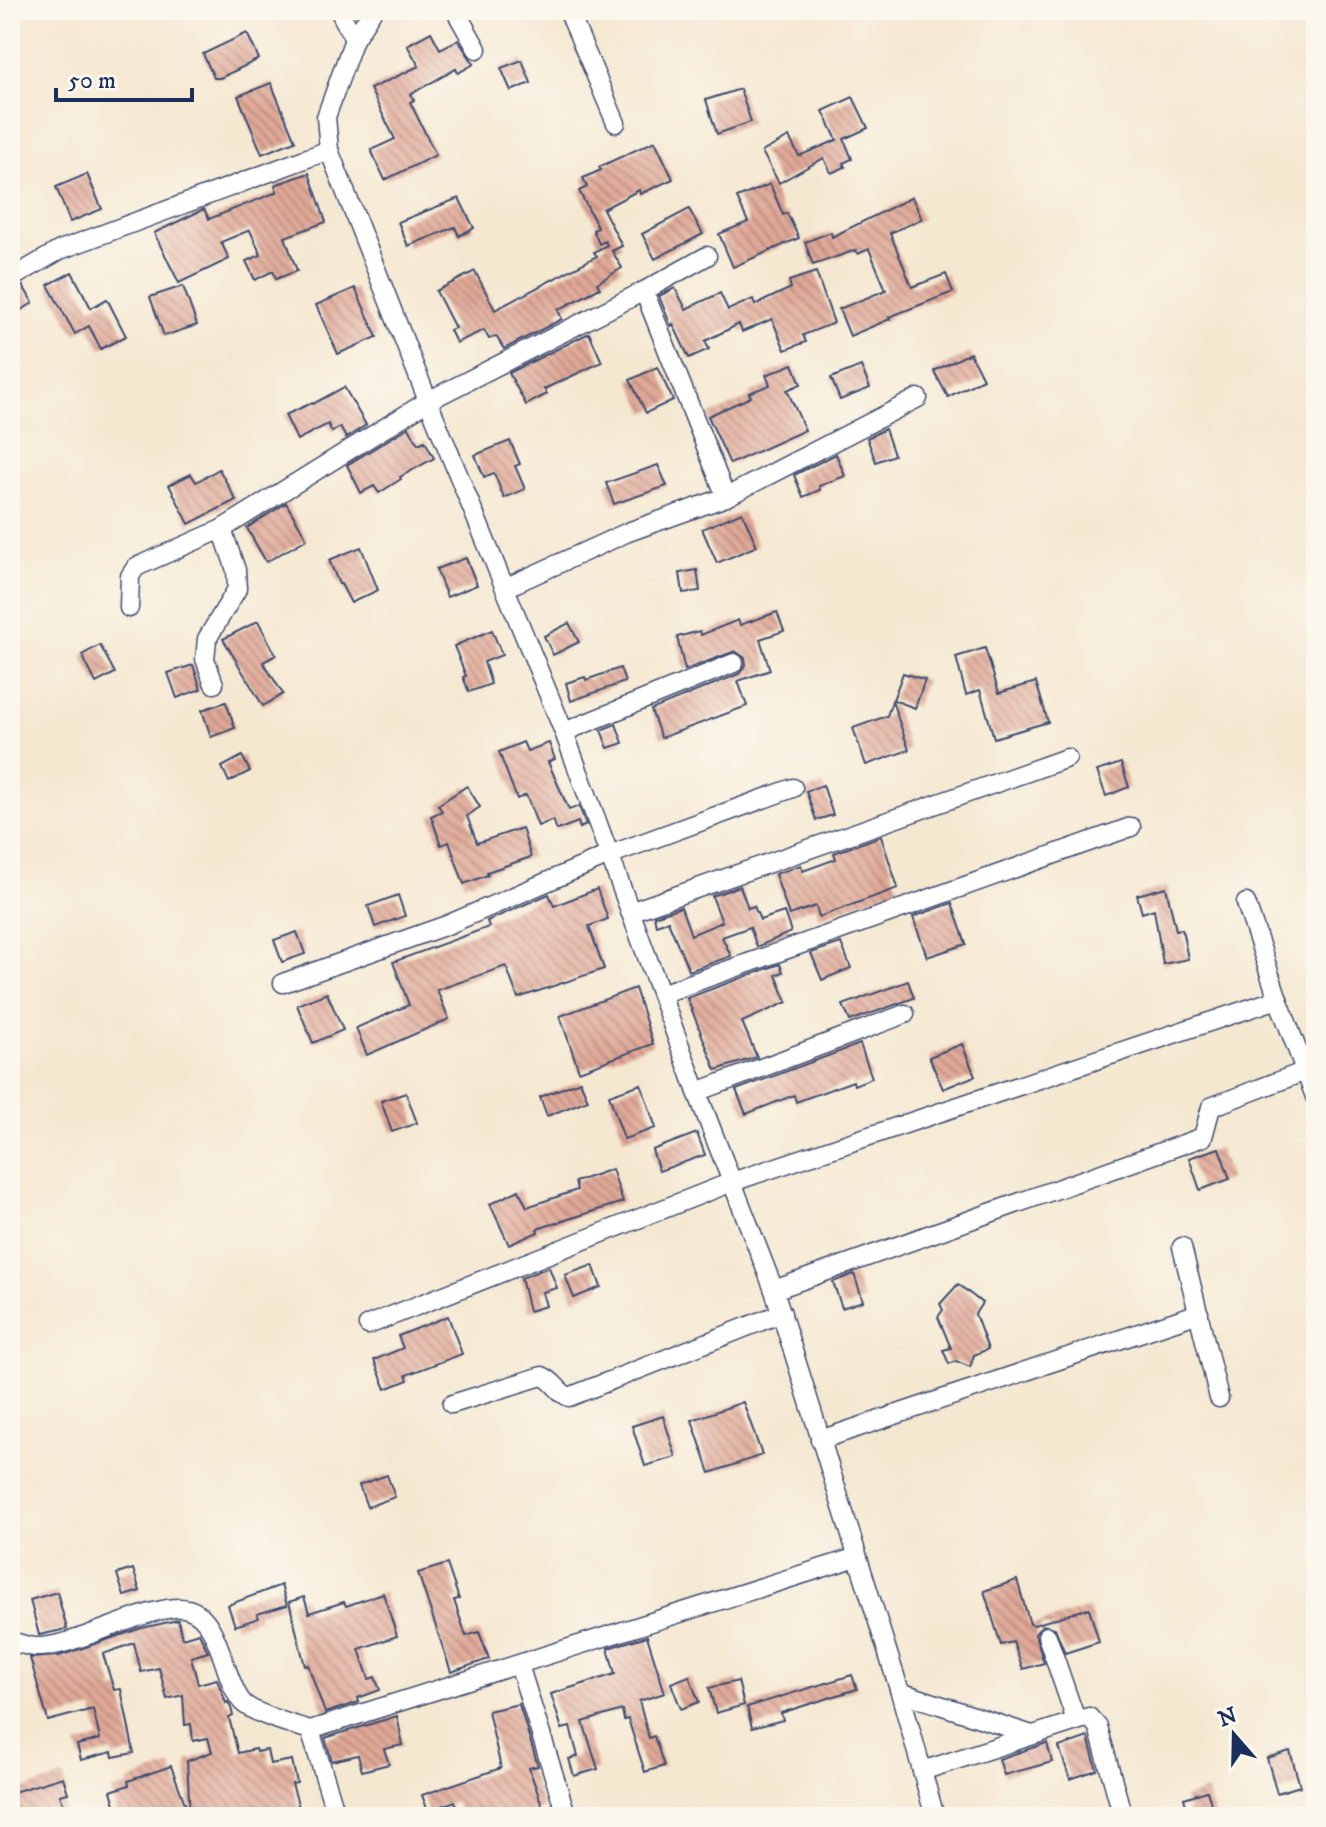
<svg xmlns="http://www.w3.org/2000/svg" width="1326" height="1827" viewBox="0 0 1326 1827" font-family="'IM FELL DW Pica',serif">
  <defs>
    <pattern id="building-back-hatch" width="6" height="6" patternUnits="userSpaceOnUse" patternTransform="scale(2)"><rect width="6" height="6" fill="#e0a896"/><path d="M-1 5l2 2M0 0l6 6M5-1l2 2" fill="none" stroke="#b5897e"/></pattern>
  </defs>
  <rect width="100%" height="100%" fill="#fbf7ec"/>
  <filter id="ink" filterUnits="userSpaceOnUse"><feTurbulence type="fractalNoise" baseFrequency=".0125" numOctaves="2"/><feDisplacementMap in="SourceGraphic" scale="16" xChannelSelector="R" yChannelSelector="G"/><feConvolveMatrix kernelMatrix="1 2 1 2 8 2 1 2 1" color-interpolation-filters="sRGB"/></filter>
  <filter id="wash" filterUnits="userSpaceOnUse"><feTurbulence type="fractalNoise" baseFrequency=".006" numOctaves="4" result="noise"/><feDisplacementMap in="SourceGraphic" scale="32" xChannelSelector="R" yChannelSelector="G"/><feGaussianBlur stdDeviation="1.8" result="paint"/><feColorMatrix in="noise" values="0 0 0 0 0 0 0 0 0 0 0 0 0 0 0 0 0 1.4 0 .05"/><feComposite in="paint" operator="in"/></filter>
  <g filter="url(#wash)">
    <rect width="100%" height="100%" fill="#f5e8d1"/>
    <g id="blocks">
      <g fill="url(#building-back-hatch)">
        <polygon points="431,32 440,49 458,40 474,64 458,73 456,69 411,94 414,100 410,102 436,155 385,180 371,150 395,139 370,89 419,66 407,45"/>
        <polygon points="247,33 259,59 220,78 214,78 203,54"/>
        <polygon points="522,60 531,83 511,91 501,68"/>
        <polygon points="271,83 295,141 262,154 238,96"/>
        <polygon points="740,89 751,122 717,134 706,100"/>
        <polygon points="853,97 868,128 844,139 852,159 843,163 845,167 831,173 824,158 779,183 762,152 789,137 799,156 837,140 823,111"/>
        <polygon points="655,141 673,179 640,194 639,190 603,209 622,246 612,251 622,268 597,283 600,288 558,310 562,319 504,349 496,336 489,339 484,330 456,343 450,330 455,328 436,291 475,271 495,310 597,256 594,252 607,245 605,241 599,244 593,230 598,228 579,191 587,187 583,178 601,170 599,167"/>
        <polygon points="309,173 326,222 285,237 297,271 276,279 273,271 255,280 246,261 261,255 250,230 221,242 229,259 179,283 154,233 204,209 209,219 277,192 275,185"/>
        <polygon points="87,174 102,209 70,222 56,187"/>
        <polygon points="770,184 783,215 787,213 799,238 733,267 719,234 748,222 737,198"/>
        <polygon points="912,197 922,219 890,233 912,287 946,274 953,292 889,317 890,319 850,336 839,309 886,290 869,249 858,254 856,250 813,265 805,242 831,232 832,237"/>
        <polygon points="459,198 474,228 459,236 455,227 408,246 398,222"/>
        <polygon points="689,209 703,234 655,259 642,234"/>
        <polygon points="72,272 91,308 107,299 126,336 101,349 89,326 75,334 48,285"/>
        <polygon points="816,272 834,323 803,335 806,342 785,350 772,319 742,332 739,324 705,341 709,349 689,358 673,324 671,326 659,296 675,288 686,309 720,293 728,310 753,299 755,305 791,288 789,281"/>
        <polygon points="23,286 33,303 18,312 10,294"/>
        <polygon points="183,286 197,325 164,336 150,297"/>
        <polygon points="355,288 377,337 338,354 316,305"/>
        <polygon points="589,333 602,362 544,389 547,394 526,405 509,373"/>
        <polygon points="970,353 983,379 948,397 934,371"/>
        <polygon points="793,364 801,384 787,390 805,430 730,464 708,416 751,397 749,393 770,385 766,375"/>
        <polygon points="861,366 870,388 840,400 831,378"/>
        <polygon points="657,367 673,400 646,413 630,380"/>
        <polygon points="344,387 366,425 346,438 340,427 332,432 328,424 297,440 285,415 312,403 313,404"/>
        <polygon points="409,427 418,444 425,441 434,458 400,477 401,479 379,493 374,486 361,493 347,465"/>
        <polygon points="885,429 894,455 876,462 867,438"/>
        <polygon points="510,441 520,464 515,466 525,489 504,498 494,473 484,477 475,455"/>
        <polygon points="836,454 845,476 819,486 820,490 803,497 794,475"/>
        <polygon points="658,465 667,486 614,504 606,483"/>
        <polygon points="219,469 236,500 189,524 169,485 191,474 196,482"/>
        <polygon points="286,503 307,539 266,562 247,528"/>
        <polygon points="742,512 757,546 717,563 702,529"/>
        <polygon points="361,547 378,590 351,603 341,584 339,584 329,560"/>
        <polygon points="466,558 477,585 447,597 436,569"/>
        <polygon points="697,570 700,591 683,593 680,573"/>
        <polygon points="777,612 784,631 760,639 770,670 738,681 747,706 661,738 651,710 739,674 746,665 745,658 735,651 685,670 677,637 700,631 701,635 738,620 740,625"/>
        <polygon points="258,621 276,655 263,662 283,694 263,706 223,639"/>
        <polygon points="569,623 579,642 553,655 544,636"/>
        <polygon points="492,630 502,655 484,662 491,684 469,692 463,677 466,676 454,646"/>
        <polygon points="100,645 115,673 96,683 82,655"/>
        <polygon points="985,648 999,693 1036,682 1048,722 994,738 980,690 966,695 956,657"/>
        <polygon points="193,665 201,689 177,698 168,673"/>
        <polygon points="620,668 625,682 571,701 566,683 585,677 586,680"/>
        <polygon points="903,673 925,680 915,708 893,700"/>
        <polygon points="892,701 909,750 866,765 853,728 887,716"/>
        <polygon points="226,702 235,728 211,737 202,710"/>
        <polygon points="616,724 623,743 608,748 601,730"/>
        <polygon points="523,742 527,751 549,743 555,759 548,762 569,810 579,806 586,825 580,828 578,822 557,830 553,820 538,826 526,795 517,799 499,752"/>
        <polygon points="242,756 250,771 229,782 222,767"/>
        <polygon points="1121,763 1129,787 1106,796 1097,771"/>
        <polygon points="823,785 833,815 816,820 806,791"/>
        <polygon points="467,786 480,807 467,816 477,843 522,828 531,857 487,872 488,875 464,884 449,842 441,845 431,816 442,811 438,805"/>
        <polygon points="881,836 898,888 819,917 816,906 789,915 775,874 801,865 803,871 836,859 834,853"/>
        <polygon points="740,886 748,908 754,906 760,920 784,912 791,932 757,947 750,927 722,937 731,956 689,971 668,921 656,925 654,916 681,907 691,935 722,922 712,896"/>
        <polygon points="1166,887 1176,930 1182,929 1188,959 1163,964 1154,909 1142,913 1137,895"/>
        <polygon points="597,889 608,919 589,926 604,969 518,998 506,966 437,990 449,1019 367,1055 356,1028 409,1005 393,962 489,927 487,921 549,894 554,906"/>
        <polygon points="398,895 405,916 375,927 368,906"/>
        <polygon points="952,903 966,944 927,957 913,917"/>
        <polygon points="297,932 305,954 282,962 274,940"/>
        <polygon points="841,943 851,968 822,980 811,953"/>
        <polygon points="780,964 783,972 776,975 787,1002 742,1022 757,1057 716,1070 687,998"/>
        <polygon points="908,981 914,998 850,1021 843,1005"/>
        <polygon points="635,988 653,1044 579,1071 560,1016"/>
        <polygon points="327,993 343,1030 313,1043 297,1005"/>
        <polygon points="860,1044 872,1078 854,1085 853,1081 796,1102 794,1095 746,1114 736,1090"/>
        <polygon points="962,1044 975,1076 943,1089 929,1057"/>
        <polygon points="580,1081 588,1100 547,1116 540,1097"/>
        <polygon points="641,1084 656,1128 624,1139 609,1095"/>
        <polygon points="406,1093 417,1123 392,1132 381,1101"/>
        <polygon points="697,1133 705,1155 659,1171 652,1150"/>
        <polygon points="1219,1148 1230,1179 1200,1190 1189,1158"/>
        <polygon points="612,1169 623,1202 537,1229 538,1232 509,1245 490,1204 519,1190 527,1207 577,1190 575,1182"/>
        <polygon points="593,1265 601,1287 574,1298 565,1275"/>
        <polygon points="549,1267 557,1288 542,1292 546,1306 529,1311 521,1278"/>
        <polygon points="854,1274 863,1301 842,1308 833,1282"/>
        <polygon points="958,1284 982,1303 975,1314 988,1349 974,1355 970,1367 956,1361 949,1364 943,1350 951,1348 938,1317 943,1310 940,1304"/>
        <polygon points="448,1316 462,1354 406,1375 408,1380 386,1389 374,1360 403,1348 398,1336"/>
        <polygon points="743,1402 762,1455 710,1473 692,1420"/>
        <polygon points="663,1416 676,1457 645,1466 632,1426"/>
        <polygon points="387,1475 395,1497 367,1507 359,1485"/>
        <polygon points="447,1564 459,1599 454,1600 466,1636 479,1632 489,1659 451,1672 418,1573"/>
        <polygon points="133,1569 140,1591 124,1596 117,1574"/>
        <polygon points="1017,1580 1030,1624 1034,1625 1089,1608 1099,1642 1065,1653 1055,1628 1042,1625 1035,1634 1044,1663 1023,1669 1013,1642 1001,1645 984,1591"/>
        <polygon points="281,1585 287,1605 257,1614 259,1618 235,1626 228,1605"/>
        <polygon points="57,1592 67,1629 39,1635 30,1600"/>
        <polygon points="383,1593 397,1636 359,1649 369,1679 375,1677 380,1690 358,1698 359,1702 325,1713 308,1665 305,1666 289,1602 304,1597 309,1613 344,1602 346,1606"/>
        <polygon points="178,1620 182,1638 199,1633 203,1641 208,1652 191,1657 198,1684 217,1679 226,1703 228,1702 231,1708 233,1716 229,1718 238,1753 255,1749 256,1752 267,1750 270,1764 292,1760 297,1783 292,1784 302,1817 190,1817 187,1761 212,1752 208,1738 193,1741 191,1724 185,1725 183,1695 167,1699 159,1668 141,1672 134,1643 103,1654 114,1690 121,1689 134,1753 113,1757 112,1752 81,1760 77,1745 100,1739 93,1709 48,1721 30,1658 59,1656 142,1628"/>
        <polygon points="647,1636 665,1693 639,1701 649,1738 654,1736 664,1766 645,1772 628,1719 624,1720 622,1710 583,1722 598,1769 574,1776 569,1759 578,1756 570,1727 562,1729 551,1694 615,1674 608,1648"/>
        <polygon points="852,1675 857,1689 781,1713 783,1720 752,1728 747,1707"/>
        <polygon points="689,1676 699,1702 681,1709 671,1683"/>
        <polygon points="738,1681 744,1705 716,1713 709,1688"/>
        <polygon points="519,1704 538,1766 529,1768 543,1808 518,1817 477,1817 475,1812 460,1817 455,1801 428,1811 422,1795 501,1768 488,1711"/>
        <polygon points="397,1716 403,1745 384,1749 389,1764 362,1771 358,1755 332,1761 325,1738"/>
        <polygon points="1088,1737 1097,1770 1070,1779 1059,1747"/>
        <polygon points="1047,1743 1052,1762 1004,1775 999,1759"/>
        <polygon points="1290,1751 1300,1786 1277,1793 1267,1758"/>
        <polygon points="171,1766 190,1817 119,1817 111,1791 129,1785 128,1781"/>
        <polygon points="63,1777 68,1793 60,1795 66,1811 50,1817 10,1817 10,1793"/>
        <polygon points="1207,1791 1215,1817 1189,1817 1184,1798"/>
      </g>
    </g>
  </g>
  <g filter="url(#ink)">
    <use href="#blocks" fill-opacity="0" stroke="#3c4b6f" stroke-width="2"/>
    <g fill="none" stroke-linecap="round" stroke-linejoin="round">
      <g stroke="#3c4b6f" stroke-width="21">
        <g id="minor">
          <polyline points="339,10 354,39"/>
          <polyline points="373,10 354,39 326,117 329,150 428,401 564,732 697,1092 774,1290 900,1692 935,1817"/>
          <polyline points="455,10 477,49"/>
          <polyline points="568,10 616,123"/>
          <polyline points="10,279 60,250 329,150"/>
          <polyline points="644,291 707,256"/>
          <polyline points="505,588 628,532 726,497 918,398"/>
          <polyline points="129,608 130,576 136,567 222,529 428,401 644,291 726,497"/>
          <polyline points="214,684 205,659 207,639 237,589 236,570 222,529"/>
          <polyline points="564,732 734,663"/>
          <polyline points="630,912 1067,758"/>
          <polyline points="283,983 447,925 609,855 793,788"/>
          <polyline points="661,994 1131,827"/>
          <polyline points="1278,999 1316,1099"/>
          <polyline points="697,1092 905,1014"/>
          <polyline points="1182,1247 1219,1398"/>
          <polyline points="774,1290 1203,1137 1211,1107 1316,1067"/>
          <polyline points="368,1325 732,1182 1278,999 1246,903"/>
          <path d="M452,1404L542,1376C554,1380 558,1393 569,1397L782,1313"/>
          <polyline points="820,1440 1199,1313"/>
          <polyline points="1047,1636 1076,1720"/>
          <path d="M10,1641C19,1643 31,1648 40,1647C79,1646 158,1600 188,1609C221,1618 222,1677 242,1702C253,1714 294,1725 310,1730L857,1557"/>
          <polyline points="519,1665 567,1817"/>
          <polyline points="900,1692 1032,1735"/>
          <polyline points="310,1730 337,1817"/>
          <polyline points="922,1771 1089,1717 1098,1727 1123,1817"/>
        </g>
      </g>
      <use href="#minor" stroke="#fff" stroke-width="18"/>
    </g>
  </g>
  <rect width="1326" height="1827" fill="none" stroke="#fbf7ec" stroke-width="40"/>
  <g transform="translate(1234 1735) rotate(340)" stroke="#fbf7ec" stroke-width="6" paint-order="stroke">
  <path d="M0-6L14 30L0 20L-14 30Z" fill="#1b2f5e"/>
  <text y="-12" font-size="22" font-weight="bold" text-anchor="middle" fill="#1b2f5e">N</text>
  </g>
  <path d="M56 88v12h136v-12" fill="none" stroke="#1b2f5e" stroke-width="4"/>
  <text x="68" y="88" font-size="24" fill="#1b2f5e" stroke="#fbf7ec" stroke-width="6" paint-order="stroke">50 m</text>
</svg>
